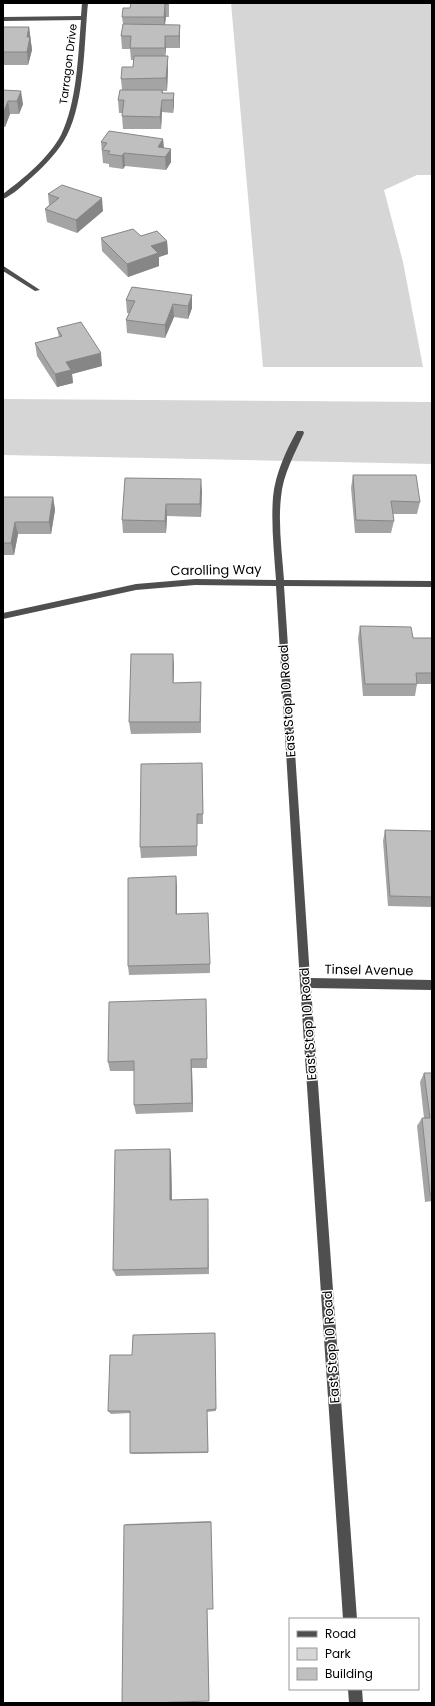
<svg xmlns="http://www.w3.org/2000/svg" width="435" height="1706" viewBox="0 0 435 1706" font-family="Poppins,sans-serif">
  <rect width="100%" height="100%" fill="#fff"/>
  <g fill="#d6d6d6">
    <polygon points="231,3 432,3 432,175 417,175 384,190 403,262 423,367 263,367"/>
    <polygon points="3,399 432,402 432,464 3,455"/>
  </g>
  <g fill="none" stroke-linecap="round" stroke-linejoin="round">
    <g fill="#4f4f4f" fill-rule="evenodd">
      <path d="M82,3H88C84,42 85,100 67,135C59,151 45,165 32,177C24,184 13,195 3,199V194C24,178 48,159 61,135C77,102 78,56 81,20L3,21V17L81,16Z"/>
      <polygon points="3,266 5,267 40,290 35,291 3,271"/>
      <path d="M297,431H303L304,433C295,453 283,474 281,497C278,524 282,553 284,580L432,581V587L284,586L310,978L432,980V990L311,988L357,1619H343L300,983L276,586L195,585L136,590L3,619V613L136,584L195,579L276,580C274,552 271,524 273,497C275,475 286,450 297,431Z"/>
      <polygon points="348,1689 362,1689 363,1703 349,1703"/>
    </g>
  </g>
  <g fill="#a4a4a4">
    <polygon points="131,3 169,3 169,17 166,17 165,25 180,25 180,48 166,48 165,56 168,69 167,91 163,91 163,93 174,93 174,105 173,113 162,112 161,129 123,129 122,116 122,113 119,113 118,100 122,90 121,79 133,67 134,60 131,60 130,49 122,49 121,36 123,24 122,17 130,8"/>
    <polygon points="3,27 29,27 32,50 28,65 3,65"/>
    <polygon points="3,90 23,104 19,114 10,114 5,127 3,127"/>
    <polygon points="163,139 164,148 171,162 166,170 125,166 123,169 109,167 109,164 103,163 101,142"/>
    <polygon points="48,194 103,211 77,233 47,222 45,209 49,205"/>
    <polygon points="141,236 167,241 168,254 159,257 159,266 128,277 102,251 101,238"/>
    <polygon points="132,287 192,308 188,319 174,317 165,338 127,333 126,320 129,313 127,313 126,300"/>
    <polygon points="57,328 102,366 72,374 73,383 57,387 37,356 35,343 59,337"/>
    <polygon points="353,475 420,502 417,514 393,514 394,521 391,533 355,533 351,488"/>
    <polygon points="125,478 202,491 201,517 167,516 166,533 123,533 122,520"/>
    <polygon points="3,497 53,497 55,510 51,534 18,534 14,555 3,555"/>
    <polygon points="360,626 413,638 432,638 432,684 417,684 415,696 363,696 358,638"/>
    <polygon points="174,666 173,683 201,694 201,733 131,734 129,722"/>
    <polygon points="202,763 203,824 197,824 197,856 141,858 140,847"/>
    <polygon points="385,830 432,831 432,907 388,906 383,841"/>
    <polygon points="176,876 177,914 210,964 210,973 129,975 128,966"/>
    <polygon points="206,999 207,1068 192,1068 193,1112 136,1114 134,1105 134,1071 110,1071 108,1062"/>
    <polygon points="424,1073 432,1073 432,1201 425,1202 417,1126 422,1118 424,1118 420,1082"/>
    <polygon points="170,1149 171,1157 172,1200 208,1199 209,1274 116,1276 113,1270"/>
    <polygon points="215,1333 216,1411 207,1412 208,1453 132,1454 130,1453 130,1413 111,1414 108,1411 132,1355"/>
    <polygon points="211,1521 207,1609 209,1701 124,1525 127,1524"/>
  </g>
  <g fill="#868686">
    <polygon points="165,4 166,17 164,29 164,17"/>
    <polygon points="180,25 180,48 179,36"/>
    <polygon points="29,27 32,50 28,65 27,52 27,37"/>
    <polygon points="165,36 166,48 165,60"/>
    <polygon points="168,56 168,69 167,91 166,78"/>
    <polygon points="21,91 23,104 19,114 17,101"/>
    <polygon points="174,93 174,105 173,113 173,100"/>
    <polygon points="162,100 162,112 161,129 160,117"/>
    <polygon points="8,101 10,114 5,127 3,114"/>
    <polygon points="163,139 164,152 158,147"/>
    <polygon points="171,149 171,162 166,170 165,157"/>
    <polygon points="124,153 125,166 123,169 122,156"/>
    <polygon points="102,198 103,211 77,233 76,220"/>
    <polygon points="167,241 168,254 159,257 159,266 128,277 127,264 151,246"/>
    <polygon points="192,295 192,308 188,319 188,306"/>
    <polygon points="173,304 174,317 165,338 165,325"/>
    <polygon points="101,353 102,366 72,374 73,383 57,387 55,374 66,362"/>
    <polygon points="201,479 202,491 201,517 200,504"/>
    <polygon points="53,497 55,510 51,534 49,522"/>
    <polygon points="166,504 167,516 166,533 165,521"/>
    <polygon points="15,522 18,534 14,555 11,543"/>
    <polygon points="173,654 174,666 173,694"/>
    <polygon points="176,876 177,886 177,923 176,914"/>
    <polygon points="191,1059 192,1068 193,1112 192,1103"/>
    <polygon points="170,1149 171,1157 172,1207 170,1200"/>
    <polygon points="207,1606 209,1694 209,1701 207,1609"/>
  </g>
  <g fill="#bfbfbf" stroke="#868686">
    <polygon points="131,3 169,3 169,4 165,4 164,17 122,17 123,8 130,8"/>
    <polygon points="123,24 180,25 179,36 165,36 165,48 130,48 131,36 121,36"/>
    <polygon points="3,27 29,27 27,37 30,37 27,52 3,52"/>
    <polygon points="134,56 168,56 166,78 121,79 122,67 133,67"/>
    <polygon points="3,90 21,91 17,101 8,101 3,114"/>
    <polygon points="120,90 162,90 162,93 174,93 173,100 162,100 160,117 122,116 124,100 118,100"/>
    <polygon points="109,131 163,139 158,147 171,149 165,157 124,153 122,156 108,154 110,151 102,150 107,143 101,142"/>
    <polygon points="62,185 102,198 76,220 45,209 59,198 48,194"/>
    <polygon points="133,229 141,236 157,231 167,241 151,246 158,253 127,264 101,238"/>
    <polygon points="132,287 192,295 188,306 173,304 165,325 126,320 135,301 126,300"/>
    <polygon points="81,322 101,353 66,362 71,370 55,374 35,343 62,336 57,328"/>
    <polygon points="353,475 416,475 420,502 391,501 394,521 356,520"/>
    <polygon points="125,478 201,479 200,504 166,504 165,521 122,520"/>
    <polygon points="3,497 53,497 49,522 15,522 11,543 3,543"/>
    <polygon points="360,626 411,627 413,638 432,638 432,673 416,673 417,684 365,684"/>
    <polygon points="131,654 173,654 173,683 201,682 200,722 129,722"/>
    <polygon points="202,763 203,814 197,814 197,846 140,847 141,764"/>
    <polygon points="385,830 432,831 432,897 390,896"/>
    <polygon points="176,876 176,914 208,913 210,964 128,966 128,878"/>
    <polygon points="206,999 207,1059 191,1059 192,1103 134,1105 134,1061 108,1062 109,1002"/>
    <polygon points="424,1073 432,1073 432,1194 430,1194 422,1118 430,1118"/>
    <polygon points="170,1149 170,1200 208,1199 208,1268 113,1270 115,1150"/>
    <polygon points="215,1333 216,1409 207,1410 208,1452 130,1453 130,1411 108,1411 110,1355 132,1355 133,1335"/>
    <polygon points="211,1522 213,1609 207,1609 209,1701 149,1703 122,1703 124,1525"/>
  </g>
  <g text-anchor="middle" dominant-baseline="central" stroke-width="3" stroke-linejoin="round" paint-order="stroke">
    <g font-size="11" fill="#000" stroke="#fff">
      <text transform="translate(68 64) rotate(-83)">Tarragon Drive</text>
    </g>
    <g font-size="13" fill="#000" stroke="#fff">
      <text transform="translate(216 570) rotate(-1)">Carolling Way</text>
      <text transform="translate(287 701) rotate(-94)">East Stop 10 Road</text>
      <text transform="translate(369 970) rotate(1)">Tinsel Avenue</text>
      <text transform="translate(308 1024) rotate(-94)">East Stop 10 Road</text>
      <text transform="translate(331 1347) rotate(-94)">East Stop 10 Road</text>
    </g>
  </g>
  <rect width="435" height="1706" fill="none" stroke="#000000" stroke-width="8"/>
  <rect x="289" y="1618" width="130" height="72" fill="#ffffff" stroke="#999999"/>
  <rect x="297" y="1631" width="20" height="6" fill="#4f4f4f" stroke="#999999"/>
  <text x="325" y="1638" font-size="12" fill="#000000">Road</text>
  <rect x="297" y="1648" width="20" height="12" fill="#d6d6d6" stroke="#999999"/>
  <text x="325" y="1658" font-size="12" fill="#000000">Park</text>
  <rect x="297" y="1668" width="20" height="12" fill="#bfbfbf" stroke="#999999"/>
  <text x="325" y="1678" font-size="12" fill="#000000">Building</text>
</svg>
